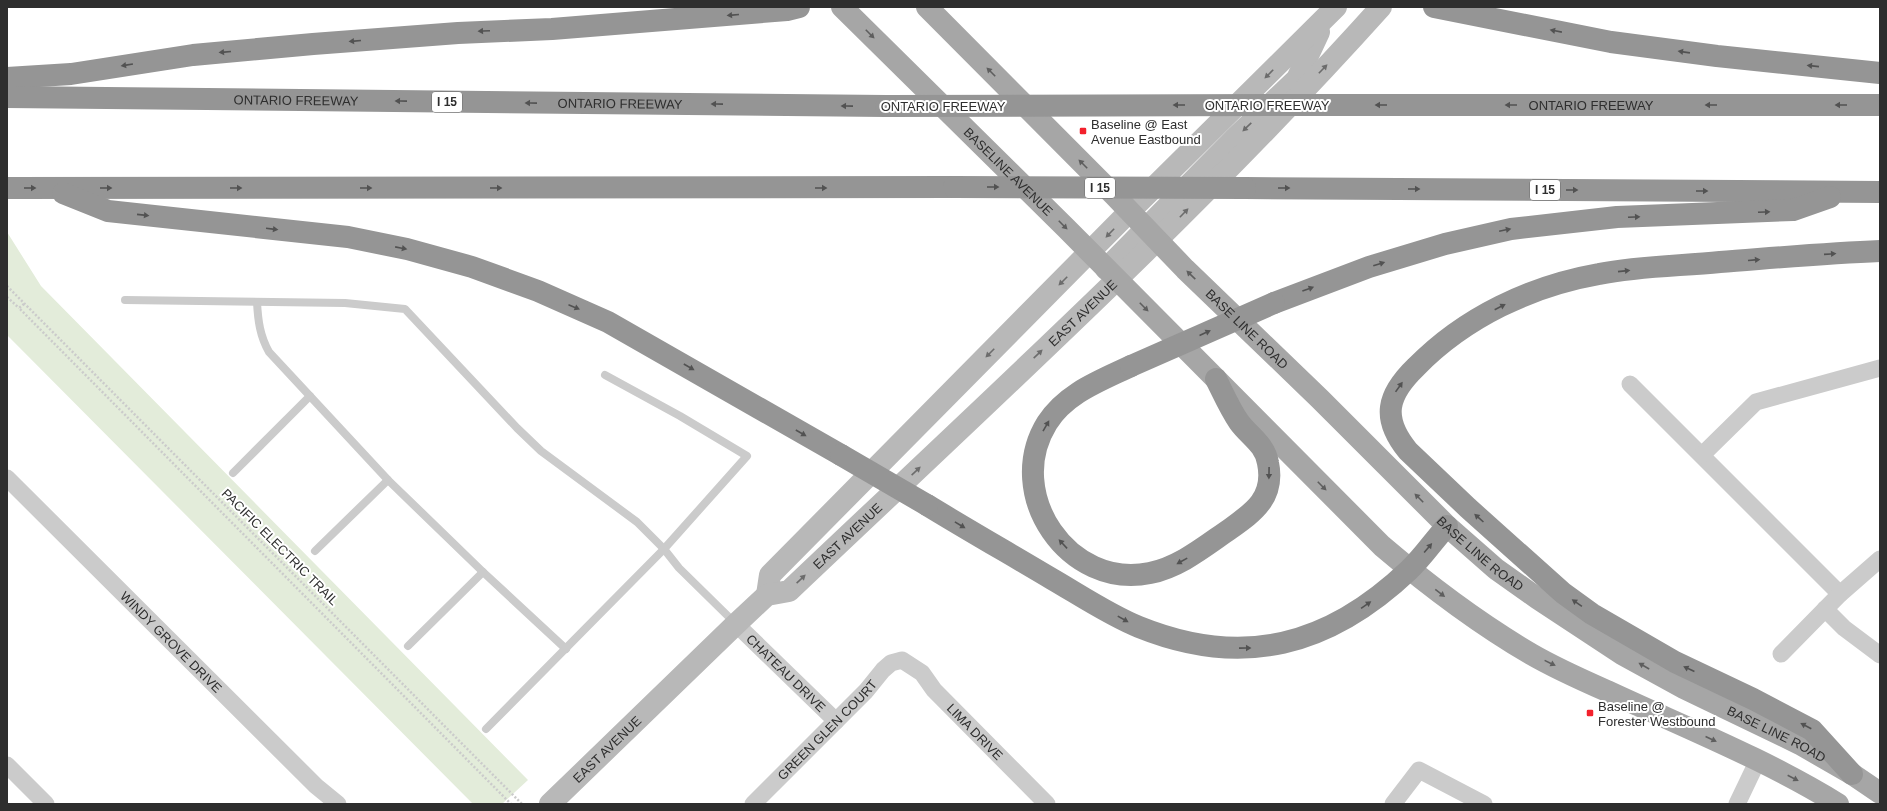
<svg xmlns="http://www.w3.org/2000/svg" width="1887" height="811" viewBox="0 0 1887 811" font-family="Arial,sans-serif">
  <rect width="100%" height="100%" fill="#fff"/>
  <polygon fill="#e3ecda" points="7,232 41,286 528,780 502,804 473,804 7,335"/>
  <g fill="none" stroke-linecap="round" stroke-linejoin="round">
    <g stroke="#cbcbcb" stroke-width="2.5" stroke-dasharray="2 2" stroke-linecap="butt">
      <polyline points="7,286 522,804"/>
      <polyline points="7,297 19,308"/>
      <polyline points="24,304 19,308 511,804"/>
    </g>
    <g stroke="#cbcbcb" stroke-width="8">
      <polyline points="125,300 345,303 405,309 517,428 541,451 637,522 664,549 679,568 735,623"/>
      <path d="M257,302C258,321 260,336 269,352L388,480L483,572L566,649"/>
      <polyline points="233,473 310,396"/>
      <polyline points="315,551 388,480"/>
      <polyline points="408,646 483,572"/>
      <polyline points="486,729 664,549 747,456 680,416 605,375"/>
    </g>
    <g stroke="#cbcbcb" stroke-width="17">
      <polyline points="1630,384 1840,594"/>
      <polyline points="1702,455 1756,402 1880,368"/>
      <path id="s1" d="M7,478L316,786L338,804"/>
      <polyline points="1825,609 1844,628 1880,655"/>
      <path id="s2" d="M736,624L836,721"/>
      <polyline points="1781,654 1840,594 1880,559"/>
      <polyline points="7,765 46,804"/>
      <path id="s3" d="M753,804L866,691L883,670L891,663L902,660L922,673L934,690L1047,804"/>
      <polyline points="1393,804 1419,770 1484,804"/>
      <polyline points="1737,804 1758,760"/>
    </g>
    <g stroke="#b8b8b8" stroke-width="22">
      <polyline points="1106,269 1236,137 1297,79 1319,32"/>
      <polyline points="767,595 770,575 1129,212 1336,7"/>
      <path id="s4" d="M550,804L736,624L767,595L789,591C990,400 1196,213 1381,7"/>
    </g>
    <g stroke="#a6a6a6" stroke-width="22">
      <path id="s5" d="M842,7L1066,228L1382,546C1429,586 1478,623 1531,654C1555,668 1582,680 1607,691C1684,727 1765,759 1838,804"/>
      <path id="s6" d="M927,7L1114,195L1185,269L1320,399L1447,526L1496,569L1537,598L1622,654L1684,688L1800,744L1852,774L1880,793"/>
    </g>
    <g stroke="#959595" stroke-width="22">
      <polyline points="1434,7 1611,42 1717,56 1880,73"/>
      <polyline points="7,78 71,74 193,55 313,44 458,33 552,29 787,10 799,7"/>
      <path id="s7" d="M7,97L886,106"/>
      <path id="s8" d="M1316,105H1880"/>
      <polyline points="7,188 954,187"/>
      <polyline points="1245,188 1880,192"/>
      <polyline points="63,193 108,211 348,237 407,249 472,267 538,291 608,322 841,455"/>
      <polyline points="1274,303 1369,267 1445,244 1511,229 1617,217 1793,210 1830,197"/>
      <path d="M1131,366C1100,381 1066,393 1047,423C1003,494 1069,590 1150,573C1180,567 1205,546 1230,529C1254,512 1275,497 1268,463C1265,444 1249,436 1239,422C1230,409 1223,393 1216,379"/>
      <path d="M927,505C968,530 1010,554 1052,579C1078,594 1111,616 1139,627C1243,669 1329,646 1409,570C1423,557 1434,540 1447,526"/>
      <path d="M1852,774L1812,730L1753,699L1675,662L1592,614L1563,593L1468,508L1408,451C1381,418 1387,395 1416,367C1465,317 1531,286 1599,274C1639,266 1680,266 1720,262C1773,258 1827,253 1880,251"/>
    </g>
    <g stroke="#959595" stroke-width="22">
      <polyline points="886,106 1316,105"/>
      <polyline points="954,187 1245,188"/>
      <polyline points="1131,366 1274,303"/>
      <polyline points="841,455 927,505"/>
    </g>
  </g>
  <defs><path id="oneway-solid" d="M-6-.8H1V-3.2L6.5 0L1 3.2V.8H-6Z"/></defs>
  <g fill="#525252">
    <use href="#oneway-solid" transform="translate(733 15) rotate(175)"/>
    <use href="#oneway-solid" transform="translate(484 31) rotate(177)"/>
    <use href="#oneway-solid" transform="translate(1556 31) rotate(-169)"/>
    <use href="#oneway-solid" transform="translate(355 41) rotate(175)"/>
    <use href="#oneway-solid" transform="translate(225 52) rotate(175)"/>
    <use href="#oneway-solid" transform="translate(1684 52) rotate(-172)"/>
    <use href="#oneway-solid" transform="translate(127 65) rotate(171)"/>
    <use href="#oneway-solid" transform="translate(1813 66) rotate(-174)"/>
    <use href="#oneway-solid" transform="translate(401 101) rotate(-179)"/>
    <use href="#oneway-solid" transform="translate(531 103) rotate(-179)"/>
    <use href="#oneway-solid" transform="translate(717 104) rotate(-179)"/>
    <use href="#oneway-solid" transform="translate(1179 105) rotate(180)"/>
    <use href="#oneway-solid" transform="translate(1381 105) rotate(180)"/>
    <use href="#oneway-solid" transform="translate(1511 105) rotate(180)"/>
    <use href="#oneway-solid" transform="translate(1711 105) rotate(180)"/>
    <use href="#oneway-solid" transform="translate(1841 105) rotate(180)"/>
    <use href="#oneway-solid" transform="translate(847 106) rotate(-179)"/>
    <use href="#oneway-solid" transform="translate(993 187)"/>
    <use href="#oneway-solid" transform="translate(30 188)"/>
    <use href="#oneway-solid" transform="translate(106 188)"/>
    <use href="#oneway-solid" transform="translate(236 188)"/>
    <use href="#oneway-solid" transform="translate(366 188)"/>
    <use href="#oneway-solid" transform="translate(496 188)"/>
    <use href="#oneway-solid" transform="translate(821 188)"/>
    <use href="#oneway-solid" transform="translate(1284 188)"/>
    <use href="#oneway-solid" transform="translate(1414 189)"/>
    <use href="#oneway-solid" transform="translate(1572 190)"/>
    <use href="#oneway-solid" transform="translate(1702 191)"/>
    <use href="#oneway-solid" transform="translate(1764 212) rotate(-2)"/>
    <use href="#oneway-solid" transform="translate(143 215) rotate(6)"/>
    <use href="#oneway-solid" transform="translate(1634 217) rotate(-2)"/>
    <use href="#oneway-solid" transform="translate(272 229) rotate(7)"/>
    <use href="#oneway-solid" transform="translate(1505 230) rotate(-12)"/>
    <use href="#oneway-solid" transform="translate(401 248) rotate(11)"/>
    <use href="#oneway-solid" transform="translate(1830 254) rotate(-4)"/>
    <use href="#oneway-solid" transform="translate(1754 260) rotate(-5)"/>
    <use href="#oneway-solid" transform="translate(1379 264) rotate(-17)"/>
    <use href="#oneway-solid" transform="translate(1624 271) rotate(-6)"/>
    <use href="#oneway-solid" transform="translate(1308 289) rotate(-20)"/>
    <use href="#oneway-solid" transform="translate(574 307) rotate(23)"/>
    <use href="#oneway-solid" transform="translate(1500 307) rotate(-27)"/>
    <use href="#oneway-solid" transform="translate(1205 333) rotate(-24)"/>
    <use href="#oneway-solid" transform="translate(689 367) rotate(30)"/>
    <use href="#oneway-solid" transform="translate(1399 387) rotate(-55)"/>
    <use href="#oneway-solid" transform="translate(1046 426) rotate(-60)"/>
    <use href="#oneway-solid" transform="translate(801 433) rotate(30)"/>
    <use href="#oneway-solid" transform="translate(1269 473) rotate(91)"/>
    <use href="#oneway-solid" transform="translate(1479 518) rotate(-138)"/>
    <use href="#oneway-solid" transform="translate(960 525) rotate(31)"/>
    <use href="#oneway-solid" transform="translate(1063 544) rotate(-133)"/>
    <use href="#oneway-solid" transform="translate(1428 548) rotate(-50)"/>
    <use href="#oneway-solid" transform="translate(1182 561) rotate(151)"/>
    <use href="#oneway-solid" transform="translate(1577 603) rotate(-145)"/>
    <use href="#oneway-solid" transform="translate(1366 605) rotate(-35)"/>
    <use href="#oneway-solid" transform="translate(1123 619) rotate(29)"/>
    <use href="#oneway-solid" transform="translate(1245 648) rotate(-1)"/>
    <use href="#oneway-solid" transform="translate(1689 669) rotate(-155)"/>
    <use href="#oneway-solid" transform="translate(1806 726) rotate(-152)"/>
  </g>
  <g fill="#5e5e5e">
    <use href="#oneway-solid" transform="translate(870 34) rotate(45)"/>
    <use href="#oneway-solid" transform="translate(991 72) rotate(-135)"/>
    <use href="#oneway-solid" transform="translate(1083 164) rotate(-135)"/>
    <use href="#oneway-solid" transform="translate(1063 225) rotate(45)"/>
    <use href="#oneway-solid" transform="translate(1191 275) rotate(-136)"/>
    <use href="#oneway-solid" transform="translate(1144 307) rotate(45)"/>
    <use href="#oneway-solid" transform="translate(1322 486) rotate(45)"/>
    <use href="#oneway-solid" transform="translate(1419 498) rotate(-135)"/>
    <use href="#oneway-solid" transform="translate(1440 593) rotate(38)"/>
    <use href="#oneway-solid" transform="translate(1550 663) rotate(26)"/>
    <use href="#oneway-solid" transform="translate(1644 666) rotate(-150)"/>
    <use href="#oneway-solid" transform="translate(1711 739) rotate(25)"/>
    <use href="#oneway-solid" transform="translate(1793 778) rotate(27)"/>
  </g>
  <g fill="#6c6c6c">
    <use href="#oneway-solid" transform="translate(1323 69) rotate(-46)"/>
    <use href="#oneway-solid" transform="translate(1269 74) rotate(135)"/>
    <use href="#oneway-solid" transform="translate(1247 127) rotate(136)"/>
    <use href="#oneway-solid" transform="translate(1184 213) rotate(-46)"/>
    <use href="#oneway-solid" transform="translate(1110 233) rotate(134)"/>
    <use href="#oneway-solid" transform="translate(1063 281) rotate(135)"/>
    <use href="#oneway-solid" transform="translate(990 353) rotate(135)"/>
    <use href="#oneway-solid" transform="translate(1038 354) rotate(-44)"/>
    <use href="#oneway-solid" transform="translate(916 471) rotate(-43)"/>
    <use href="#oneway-solid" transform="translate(801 579) rotate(-43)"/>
  </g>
  <g fill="#f3212c" stroke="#fff" stroke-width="1.5">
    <rect x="1079" y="127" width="8" height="8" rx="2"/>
    <rect x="1586" y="709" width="8" height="8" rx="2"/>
  </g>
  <g text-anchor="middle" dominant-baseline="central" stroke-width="4" stroke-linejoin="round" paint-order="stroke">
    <g fill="#fff" stroke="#6d6d6d" stroke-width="1">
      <rect x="432" y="92" width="30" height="20" rx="3"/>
      <rect x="1085" y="178" width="30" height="20" rx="3"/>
      <rect x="1530" y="180" width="30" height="20" rx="3"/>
    </g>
    <g font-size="12" font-weight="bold" fill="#2e2e2e">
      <text x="447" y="102">I 15</text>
      <text x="1100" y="188">I 15</text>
      <text x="1545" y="190">I 15</text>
    </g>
    <g font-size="13" fill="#2e2e2e" stroke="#fff">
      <text stroke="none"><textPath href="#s7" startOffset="289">ONTARIO FREEWAY</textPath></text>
      <text stroke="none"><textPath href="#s7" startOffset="613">ONTARIO FREEWAY</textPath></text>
      <text x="1267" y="105">ONTARIO FREEWAY</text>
      <text stroke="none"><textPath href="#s8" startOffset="275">ONTARIO FREEWAY</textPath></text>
      <text x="943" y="106">ONTARIO FREEWAY</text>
      <text stroke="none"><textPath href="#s5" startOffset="234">BASELINE AVENUE</textPath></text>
      <text stroke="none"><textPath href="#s4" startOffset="728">EAST AVENUE</textPath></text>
      <text stroke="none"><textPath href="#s6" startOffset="454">BASE LINE ROAD</textPath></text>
      <text stroke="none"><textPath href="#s4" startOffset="404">EAST AVENUE</textPath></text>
      <text transform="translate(280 547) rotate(45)">PACIFIC ELECTRIC TRAIL</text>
      <text stroke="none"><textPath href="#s6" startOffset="778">BASE LINE ROAD</textPath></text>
      <text stroke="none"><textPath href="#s1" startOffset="232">WINDY GROVE DRIVE</textPath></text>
      <text stroke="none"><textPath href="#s2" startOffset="70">CHATEAU DRIVE</textPath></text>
      <text stroke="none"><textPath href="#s3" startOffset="105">GREEN GLEN COURT</textPath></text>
      <text stroke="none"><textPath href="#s3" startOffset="312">LIMA DRIVE</textPath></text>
      <text stroke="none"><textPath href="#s6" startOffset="1126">BASE LINE ROAD</textPath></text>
      <text stroke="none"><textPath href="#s4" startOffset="79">EAST AVENUE</textPath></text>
    </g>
    <g font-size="13" fill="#2e2e2e" stroke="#fff" text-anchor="start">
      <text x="1091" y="124">Baseline @ East<tspan x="1091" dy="15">Avenue Eastbound</tspan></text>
      <text x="1598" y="706">Baseline @<tspan x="1598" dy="15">Forester Westbound</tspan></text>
    </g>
  </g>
  <rect width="1887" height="811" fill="none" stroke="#2e2e2e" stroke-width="16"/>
</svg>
